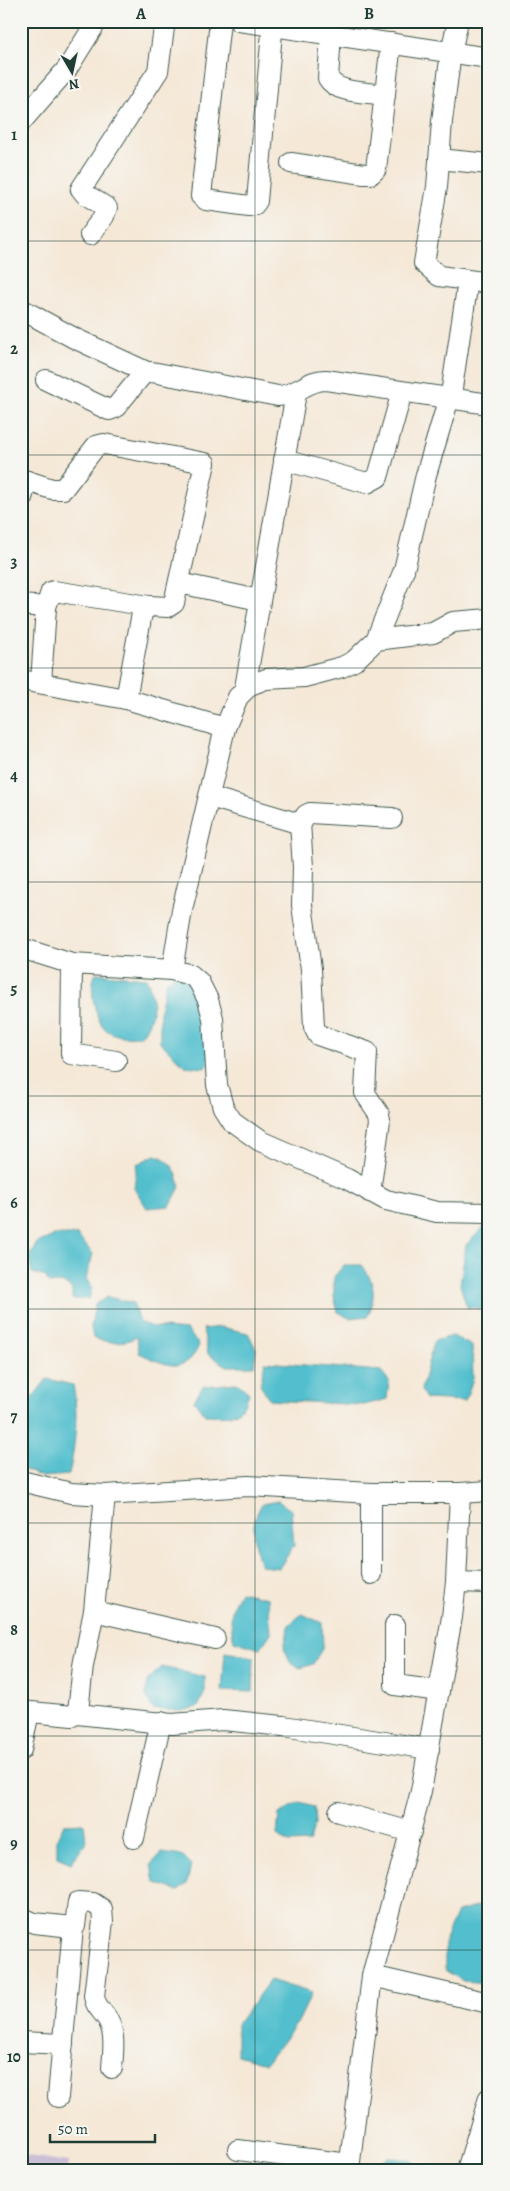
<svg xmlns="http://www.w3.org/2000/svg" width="510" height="2191" viewBox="0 0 510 2191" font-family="Alegreya,serif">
  <rect width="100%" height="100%" fill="#f6f6f2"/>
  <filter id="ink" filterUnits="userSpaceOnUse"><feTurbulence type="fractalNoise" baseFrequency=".02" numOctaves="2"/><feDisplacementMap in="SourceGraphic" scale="10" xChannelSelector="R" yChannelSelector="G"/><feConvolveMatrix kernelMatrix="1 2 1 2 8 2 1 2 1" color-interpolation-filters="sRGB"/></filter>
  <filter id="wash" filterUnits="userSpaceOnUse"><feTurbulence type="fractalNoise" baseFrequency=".0096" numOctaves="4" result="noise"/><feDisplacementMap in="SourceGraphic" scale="20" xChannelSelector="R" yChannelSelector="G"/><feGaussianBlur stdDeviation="1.12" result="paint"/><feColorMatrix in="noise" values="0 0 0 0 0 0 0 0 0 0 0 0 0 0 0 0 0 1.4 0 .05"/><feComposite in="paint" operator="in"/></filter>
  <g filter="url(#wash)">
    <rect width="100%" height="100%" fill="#f5e8d7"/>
    <polygon fill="#cabfd6" points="21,2155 69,2162 68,2170 21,2170"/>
    <g fill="#53bfce" stroke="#397e81">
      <path d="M96,973L146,978C156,999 155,1017 141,1036C111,1038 100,1033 94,1003C92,991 91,984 96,973Z"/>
      <polygon points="177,973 196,980 214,1052 205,1068 185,1066 160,1042 160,1010 166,982"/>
      <path d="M155,1155C171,1159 177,1171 180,1187L170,1206L147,1208L134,1188L137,1164Z"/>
      <polygon points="489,1222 489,1309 467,1307 460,1285 466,1245"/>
      <polygon points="56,1235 77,1235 93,1254 86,1279 92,1287 89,1299 72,1299 72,1289 62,1282 50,1284 46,1277 32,1273 29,1257 37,1243"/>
      <path d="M344,1265H362C375,1283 376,1295 368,1316L349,1318L338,1312L334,1296V1277Z"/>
      <polygon points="21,1272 27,1276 27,1293 21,1307"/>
      <path d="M108,1297L133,1303L139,1322L152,1327L187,1330L199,1345C186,1377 164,1364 139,1353L137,1337C122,1344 109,1343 93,1338L91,1327L95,1304Z"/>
      <polygon points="221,1327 248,1333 256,1349 254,1366 227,1366 208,1354 203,1329"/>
      <polygon points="453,1336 472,1346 473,1379 465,1401 426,1399 421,1390 434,1341"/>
      <polygon points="265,1362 381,1371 389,1381 387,1399 364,1405 270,1400 260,1385"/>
      <path d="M47,1379L73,1385C79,1415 75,1445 69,1475L42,1477L21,1468V1452L32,1398Z"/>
      <path d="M237,1383L249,1393C241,1418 228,1416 205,1415L194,1401L203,1386Z"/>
      <path d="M278,1501L291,1510L294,1546L279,1568L261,1566C253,1544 249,1524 262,1504Z"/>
      <path d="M240,1592L268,1598L271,1633L260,1649L234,1641C230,1622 229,1609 240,1592Z"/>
      <polygon points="302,1614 322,1623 323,1647 313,1664 300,1668 290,1661 284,1648 289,1625"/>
      <polygon points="225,1652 254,1657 253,1692 222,1691"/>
      <polygon points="162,1667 205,1677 205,1692 198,1707 180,1711 153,1709 146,1698 147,1681"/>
      <polygon points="300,1803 314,1807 315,1825 309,1842 289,1843 277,1835 279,1814"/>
      <polygon points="84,1823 86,1843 71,1863 57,1857 57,1838 64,1824"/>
      <polygon points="162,1853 182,1856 191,1865 187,1884 178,1891 154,1882 151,1864"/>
      <polygon points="480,1906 489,1908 489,1983 463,1981 445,1970 445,1939 457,1912"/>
      <polygon points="270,1980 312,1993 298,2022 266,2063 237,2055 237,2024"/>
      <polygon points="389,2157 412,2161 420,2170 372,2170 373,2165"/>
    </g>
  </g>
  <g filter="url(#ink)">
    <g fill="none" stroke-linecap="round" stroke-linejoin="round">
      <g stroke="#3f574c" stroke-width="22">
        <g id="minor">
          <polyline points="220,21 201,196 206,200 249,206 254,205 257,201 273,21"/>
          <polyline points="239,21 489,58"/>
          <polyline points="458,21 451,52 442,121 437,187 424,263 439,276 489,283"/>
          <path d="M331,34L328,78C337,94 368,92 385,95"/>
          <polyline points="21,122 67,69 97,21"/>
          <polyline points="439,159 489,164"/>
          <polyline points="291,163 364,174 371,174 376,169 391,43"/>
          <polyline points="90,235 104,216 107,208 85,194 81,189 158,71 165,21"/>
          <polyline points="21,309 74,338 147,372"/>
          <path d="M46,380L109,410L115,408L143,374L152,372L278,396C297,396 308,379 326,380L489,404"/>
          <polyline points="284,460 367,483 378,477 402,392"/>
          <polyline points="21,479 52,489 63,489 96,446 104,444 205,463 174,603 168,607 149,606 142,613 126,699"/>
          <polyline points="21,501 27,481"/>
          <polyline points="179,583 259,600"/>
          <polyline points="21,605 46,607 51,592 54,591 149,606"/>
          <polyline points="376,640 433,633 453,622 489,619"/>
          <polyline points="21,680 126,699 225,728"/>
          <polyline points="41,683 46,607"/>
          <polyline points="245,688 296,393"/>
          <polyline points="210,797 297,823 302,822 306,815 310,813 392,818"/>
          <polyline points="300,823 303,867 302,905 311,969 314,1027 318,1035 367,1052 365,1093 379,1114 380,1120 370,1192"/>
          <polyline points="21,948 72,964 172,970 191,975 199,982 208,1000 213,1018 217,1085 223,1107 232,1121 260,1141 347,1179 386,1200 437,1212 489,1213"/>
          <polyline points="72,964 71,1054 116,1061"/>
          <polyline points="172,970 182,910 225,728 238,697 250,685 266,679 304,677 342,667 354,661 376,640 404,570 426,475 452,388 468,281"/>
          <polyline points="21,1481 71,1493 105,1495 248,1486 371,1493 460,1493 489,1491"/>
          <polyline points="371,1574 371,1493"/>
          <polyline points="456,1582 489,1583"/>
          <polyline points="94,1611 215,1639"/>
          <polyline points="395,1625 395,1685 439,1691"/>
          <polyline points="21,1711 72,1716 78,1711 83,1666 94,1611 105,1495"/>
          <polyline points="77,1714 172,1724 223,1720 283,1726 429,1749"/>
          <polyline points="21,1750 29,1712"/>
          <polyline points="339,1812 411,1832"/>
          <polyline points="134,1838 161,1722"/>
          <path d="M21,1917L34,1923L72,1927L75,1926L78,1902L93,1903L102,1909L103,1921L94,1996C95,2007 103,2011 108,2020C116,2035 113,2053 112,2068"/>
          <polyline points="372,1976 489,2003"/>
          <polyline points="21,2042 63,2044"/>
          <polyline points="58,2097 73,1927"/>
          <polyline points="238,2150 350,2164"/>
          <polyline points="349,2170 372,1976 421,1791 452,1617 456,1582 460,1493"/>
          <polyline points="467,2170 489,2098"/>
        </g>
      </g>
      <use href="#minor" stroke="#fff" stroke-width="20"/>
    </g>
  </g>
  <path fill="none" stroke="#1f3d34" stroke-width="1" stroke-opacity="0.55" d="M255,21V2170M21,241H489M21,455H489M21,668H489M21,882H489M21,1096H489M21,1309H489M21,1523H489M21,1736H489M21,1950H489"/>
  <rect width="510" height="2191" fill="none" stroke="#f6f6f2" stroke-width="55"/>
  <g transform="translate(72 72) rotate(171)" stroke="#f6f6f2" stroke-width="4" paint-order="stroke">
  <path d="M0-4L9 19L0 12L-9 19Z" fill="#1f3d34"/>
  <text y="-8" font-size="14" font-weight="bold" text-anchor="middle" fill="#1f3d34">N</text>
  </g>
  <path d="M50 2134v8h105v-8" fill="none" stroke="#1f3d34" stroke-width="2.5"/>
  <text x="58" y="2134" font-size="15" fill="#1f3d34" stroke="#f6f6f2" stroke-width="4" paint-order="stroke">50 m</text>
  <rect x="28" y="28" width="454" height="2136" fill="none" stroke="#1f3d34" stroke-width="2"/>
  <g font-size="16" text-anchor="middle" font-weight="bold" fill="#1f3d34">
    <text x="141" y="19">A</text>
    <text x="369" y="19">B</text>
    <text x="14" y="140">1</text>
    <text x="14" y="354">2</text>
    <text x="14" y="567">3</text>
    <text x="14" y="781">4</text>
    <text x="14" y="994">5</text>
    <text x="14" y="1208">6</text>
    <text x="14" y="1422">7</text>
    <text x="14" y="1635">8</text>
    <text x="14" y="1849">9</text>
    <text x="14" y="2062">10</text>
  </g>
</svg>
